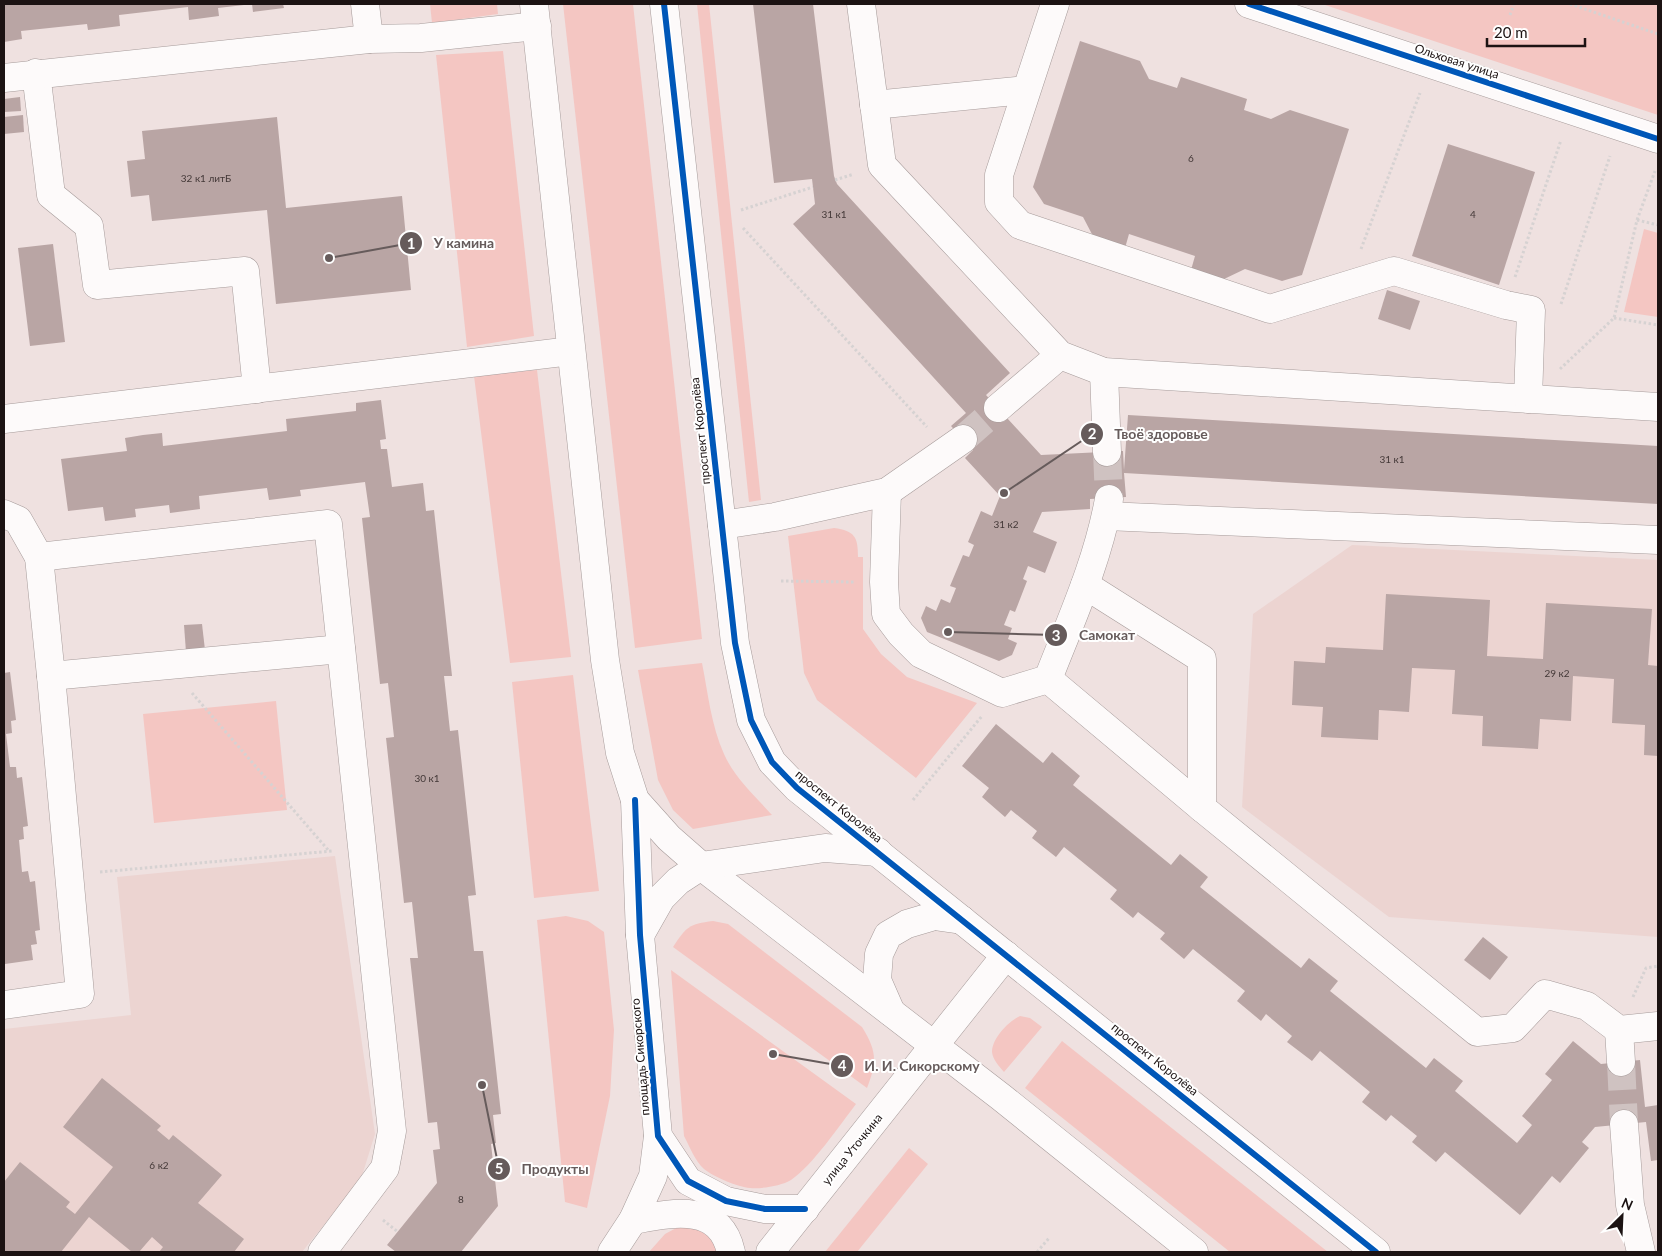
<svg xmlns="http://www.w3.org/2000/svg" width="1662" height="1256" viewBox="0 0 1662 1256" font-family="Lato,sans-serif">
  <rect width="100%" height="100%" fill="#efe1e0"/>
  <g fill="#ecd4d1">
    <polygon points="1352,545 1658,560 1658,937 1389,917 1242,807 1253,614"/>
    <polygon points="335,856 375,1134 361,1179 302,1252 4,1252 4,1029 131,1015 117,877"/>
  </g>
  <g fill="#f4c6c2">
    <polygon points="430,4 497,4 498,14 432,23"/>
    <polygon points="563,4 633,4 702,639 635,648"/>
    <polygon points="697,4 709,4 761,500 749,502"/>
    <polygon points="1322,4 1658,4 1658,115"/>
    <polygon points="503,51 534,336 467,347 436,55"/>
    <polygon points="1644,229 1658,233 1658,317 1624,312"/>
    <polygon points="537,370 571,657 510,663 474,376"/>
    <path d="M834,528C855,531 858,537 858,557H863V629L881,654L907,677L977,703L916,778L817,700L804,673L788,536Z"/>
    <path d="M702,663C708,693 711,725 724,754C734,777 755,796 772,815L693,829L673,810L658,780L638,670Z"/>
    <polygon points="573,675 599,891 534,898 512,682"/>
    <polygon points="276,701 287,810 154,823 143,714"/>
    <polygon points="566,916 588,921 604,932 614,1030 610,1096 587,1208 565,1202 537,920"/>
    <path d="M713,921L728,924L862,1027C877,1051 877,1062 867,1088L673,947C686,927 689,924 713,921Z"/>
    <path d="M671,970L856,1104C840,1125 812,1166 791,1180C781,1186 762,1189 750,1188C738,1187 714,1177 704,1169C695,1161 690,1147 684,1136Z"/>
    <path d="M1020,1016L1030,1018L1042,1027L1004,1072C999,1066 993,1060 992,1052C992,1038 1009,1021 1020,1016Z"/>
    <polygon points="1062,1041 1328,1252 1230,1252 1025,1088"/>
    <polygon points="909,1148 928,1164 857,1252 825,1252"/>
    <path d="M678,1227C703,1227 707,1233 721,1252H649L665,1234Z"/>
  </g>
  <g fill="#b9a5a4">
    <polygon points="4,4 244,4 244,5 218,8 219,16 189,20 188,7 119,15 120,26 88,30 87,24 21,31 22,39 4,42"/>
    <polygon points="252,4 283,4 284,8 253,12"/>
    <polygon points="753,4 813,4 834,176 837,184 1010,373 986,395 1041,455 1123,451 1124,470 1128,415 1658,446 1658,504 1124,473 1126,497 1090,499 1090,509 1042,512 1033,532 1057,542 1045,573 1028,566 1023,579 1027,581 1015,612 1010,610 1004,625 1012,628 1008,639 1017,643 1012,655 999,661 927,632 921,618 926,606 936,611 941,599 950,603 956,588 950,586 963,555 969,557 974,545 968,542 981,511 992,516 1000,496 965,458 973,450 951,426 966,413 793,224 815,204 812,179 774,183"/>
    <polygon points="1080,41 1140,61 1149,79 1177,88 1181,77 1247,99 1244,110 1271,119 1290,110 1349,129 1302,275 1282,281 1245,269 1222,280 1191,270 1195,256 1129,234 1125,248 1094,238 1083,217 1044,204 1033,187"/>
    <polygon points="20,97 21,111 4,112 4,99"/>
    <polygon points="23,115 24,132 4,134 4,117"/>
    <polygon points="277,117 286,208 402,196 411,290 276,304 267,210 152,221 149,195 131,197 127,161 145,159 142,131"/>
    <polygon points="1448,144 1535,172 1499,285 1412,256"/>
    <polygon points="53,244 65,342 30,346 18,248"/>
    <polygon points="1387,290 1420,301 1410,330 1378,319"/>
    <polygon points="381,400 386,439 380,440 381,449 387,449 392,487 423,483 426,511 434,510 452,676 444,676 450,731 458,730 476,895 468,896 474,951 483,951 501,1114 493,1115 496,1143 491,1144 498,1206 461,1252 396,1252 387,1245 437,1183 433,1150 440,1149 437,1122 428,1123 410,958 418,958 412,902 404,903 386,738 394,737 388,683 380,684 362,518 370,517 365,482 300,490 301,496 269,500 267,488 199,496 200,509 170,513 169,505 135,509 136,517 105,521 103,507 68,511 61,459 127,451 125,438 143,435 162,433 163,446 287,431 286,419 356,411 356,403"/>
    <polygon points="1386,594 1490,600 1487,656 1543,659 1546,603 1652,609 1648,665 1658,666 1658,756 1644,755 1645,725 1612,723 1614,679 1573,676 1571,721 1540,719 1538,749 1482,746 1483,716 1452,714 1455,670 1412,668 1409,712 1379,710 1378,740 1321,737 1323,707 1292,705 1294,661 1325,663 1326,647 1383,650"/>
    <polygon points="202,624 205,650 186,652 184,625"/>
    <polygon points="10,672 16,720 11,721 12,733 6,734 10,767 16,767 17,778 22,777 28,826 23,827 24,839 19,840 22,872 28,871 30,882 35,881 40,930 35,931 37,944 31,945 33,960 5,964 4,954 4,673"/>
    <polygon points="996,724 1043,763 1052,752 1080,776 1073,785 1171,865 1180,854 1208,877 1200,887 1301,968 1309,958 1338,981 1330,991 1426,1068 1434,1058 1463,1081 1455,1091 1517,1143 1532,1125 1522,1116 1552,1080 1545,1074 1573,1041 1601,1064 1640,1060 1645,1107 1658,1105 1658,1160 1651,1161 1646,1122 1595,1127 1582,1142 1589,1148 1560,1183 1552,1176 1520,1215 1445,1152 1436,1162 1412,1142 1417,1136 1391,1115 1386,1121 1362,1102 1370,1092 1320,1051 1312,1061 1287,1042 1292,1036 1266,1014 1261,1021 1237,1001 1245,991 1193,949 1184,959 1160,939 1165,933 1138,912 1133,918 1110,899 1117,890 1064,847 1056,857 1032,838 1037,831 1011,810 1005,817 982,797 989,788 962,766"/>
    <polygon points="1483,937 1508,957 1490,980 1464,960"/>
    <polygon points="102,1078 161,1126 157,1130 169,1140 173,1135 222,1175 198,1203 244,1239 234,1252 159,1252 163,1247 152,1237 139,1252 132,1252 89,1217 61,1252 4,1252 4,1182 20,1162 70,1202 66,1207 75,1214 113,1167 63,1127"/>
  </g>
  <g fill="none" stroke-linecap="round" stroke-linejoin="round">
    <g stroke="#cfc2c1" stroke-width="28" stroke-dasharray="28 14" stroke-linecap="butt">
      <polyline points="963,439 998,408"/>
      <polyline points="1107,452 1109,498"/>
      <polyline points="1621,1062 1624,1124"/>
    </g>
    <g stroke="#a69b9a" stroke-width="29">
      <g id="minor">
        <polyline points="365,4 369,39"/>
        <polyline points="534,4 605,660 620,753 635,800 669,838 701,866 1001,1097 1194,1252"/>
        <polyline points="664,4 735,643 751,720 772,762 797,788 1376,1252"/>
        <polyline points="861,4 882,165 1060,355 1104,372 1658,407"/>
        <polyline points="1055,4 999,175 999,202 1020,225 1270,309 1394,271 1506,305 1531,310 1528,399"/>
        <polyline points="1249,4 1658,139"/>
        <polyline points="36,73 51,195 89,226 97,285 245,271 257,389"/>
        <polyline points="4,78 369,39 421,38 537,26"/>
        <polyline points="874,105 1026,90"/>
        <polyline points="1104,372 1107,452"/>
        <polyline points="998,408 1060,355"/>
        <polyline points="4,419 571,351"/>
        <path d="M887,492L884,582L886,614L901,634L921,654L1002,693L1048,679C1071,620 1098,561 1109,499"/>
        <polyline points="4,514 18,520 39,557 328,524 392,1131 385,1168 322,1252"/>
        <polyline points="1106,516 1658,540"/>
        <polyline points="722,525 775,517 887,492 963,439"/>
        <polyline points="1085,585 1202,659 1202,808"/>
        <polyline points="51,676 341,649"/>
        <polyline points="1048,679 1202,808 1477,1032 1513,1028 1545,994 1587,1006 1619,1030 1658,1026"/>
        <polyline points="635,800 640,935 658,1136 688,1181 726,1201 765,1209 805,1209"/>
        <polyline points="640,935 661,898 678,881 701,866 825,848 878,852"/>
        <polyline points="4,1005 80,994 51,676 39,557"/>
        <polyline points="891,1012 877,980 879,954 888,935 907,924 934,916 962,920"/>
        <polyline points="1619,1030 1621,1062"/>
        <polyline points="1624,1124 1630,1205 1641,1252"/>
        <path d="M633,1220C672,1213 720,1202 731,1252"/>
        <polyline points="612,1252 633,1220 653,1176 658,1136"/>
        <polyline points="770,1252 1006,955"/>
      </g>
    </g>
    <g stroke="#d6d2d2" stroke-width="3" stroke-dasharray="2.5 2.5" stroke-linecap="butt">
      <polyline points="1570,4 1658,34"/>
      <polyline points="1510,15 1514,4"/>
      <polyline points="835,180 854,174"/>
      <polyline points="741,210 813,187"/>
      <polyline points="1637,220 1658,225"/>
      <polyline points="743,228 927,427"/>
      <polyline points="1361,249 1420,93"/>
      <polyline points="1515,277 1561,140"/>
      <polyline points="1561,304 1610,156"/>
      <polyline points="1614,318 1658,325"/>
      <polyline points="1560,369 1614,318 1637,220 1655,171"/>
      <polyline points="781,581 855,582"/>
      <polyline points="192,693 329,851"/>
      <polyline points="913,800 982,716"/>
      <polyline points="100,872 332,851"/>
      <polyline points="1633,997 1646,968 1658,966"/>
      <polyline points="383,1220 398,1232"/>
      <polyline points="1037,1252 1050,1237"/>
    </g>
    <use href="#minor" stroke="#fdfafa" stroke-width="28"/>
    <g stroke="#fff" stroke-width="9">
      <g id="cycleway">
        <polyline points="664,4 735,643 751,720 772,762 797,788 1376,1252"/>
        <polyline points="1249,4 1658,139"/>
        <polyline points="635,800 640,935 658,1136 688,1181 726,1201 765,1209 805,1209"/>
      </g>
    </g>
    <use href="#cycleway" stroke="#0057b8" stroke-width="6"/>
  </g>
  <g text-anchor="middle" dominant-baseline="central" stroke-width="4" stroke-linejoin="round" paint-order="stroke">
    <g font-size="10" fill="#433837">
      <text x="1191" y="158">6</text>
      <text x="206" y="178">32 к1 литБ</text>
      <text x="834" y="214">31 к1</text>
      <text x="1473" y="214">4</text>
      <text x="1392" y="459">31 к1</text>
      <text x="1006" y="524">31 к2</text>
      <text x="1557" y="673">29 к2</text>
      <text x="427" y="778">30 к1</text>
      <text x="159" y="1165">6 к2</text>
      <text x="461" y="1199">8</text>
    </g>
    <g font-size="12" fill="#1c1313" stroke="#fff">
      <text transform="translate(1457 61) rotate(18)">Ольховая улица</text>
      <text transform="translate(700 431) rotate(-96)">проспект Королёва</text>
      <text transform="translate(839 806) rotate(39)">проспект Королёва</text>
      <text transform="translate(640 1057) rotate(-95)">площадь Сикорского</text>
      <text transform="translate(1155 1059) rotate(39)">проспект Королёва</text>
      <text transform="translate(852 1149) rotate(-51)">улица Уточкина</text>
    </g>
  </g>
  <path fill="none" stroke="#665b5b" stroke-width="2" d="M329 258L411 243M1004 493L1092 434M948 632L1056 635M773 1054L842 1066M482 1085L499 1169"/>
  <g fill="#665b5b" stroke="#fff" stroke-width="2">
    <circle cx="329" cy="258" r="5"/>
    <circle cx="1004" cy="493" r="5"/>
    <circle cx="948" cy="632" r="5"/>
    <circle cx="773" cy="1054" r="5"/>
    <circle cx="482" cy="1085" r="5"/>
    <circle cx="411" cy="243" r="12"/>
    <circle cx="1092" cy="434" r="12"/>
    <circle cx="1056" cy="635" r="12"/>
    <circle cx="842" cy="1066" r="12"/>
    <circle cx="499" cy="1169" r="12"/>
  </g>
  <g font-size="15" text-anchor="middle" font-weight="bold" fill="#fff">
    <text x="411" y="249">1</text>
    <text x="1092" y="439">2</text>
    <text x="1056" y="641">3</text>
    <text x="842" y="1071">4</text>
    <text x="499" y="1174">5</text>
  </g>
  <g font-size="14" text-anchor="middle" font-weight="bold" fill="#665b5b" stroke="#fff" stroke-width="4" stroke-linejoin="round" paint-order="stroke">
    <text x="464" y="248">У камина</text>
    <text x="1161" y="439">Твоё здоровье</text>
    <text x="1107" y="640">Самокат</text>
    <text x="922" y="1071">И. И. Сикорскому</text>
    <text x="555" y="1174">Продукты</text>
  </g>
  <rect width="1662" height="1256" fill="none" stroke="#1c1313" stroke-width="10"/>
  <g transform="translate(1622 1216) rotate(24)" stroke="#ffffff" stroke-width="4" paint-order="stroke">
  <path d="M0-4L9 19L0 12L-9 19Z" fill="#1c1313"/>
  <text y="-8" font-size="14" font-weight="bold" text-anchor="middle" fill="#1c1313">N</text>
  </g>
  <path d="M1487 38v8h98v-8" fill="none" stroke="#1c1313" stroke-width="2.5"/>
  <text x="1494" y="38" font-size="15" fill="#1c1313" stroke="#ffffff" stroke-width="4" paint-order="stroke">20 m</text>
</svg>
